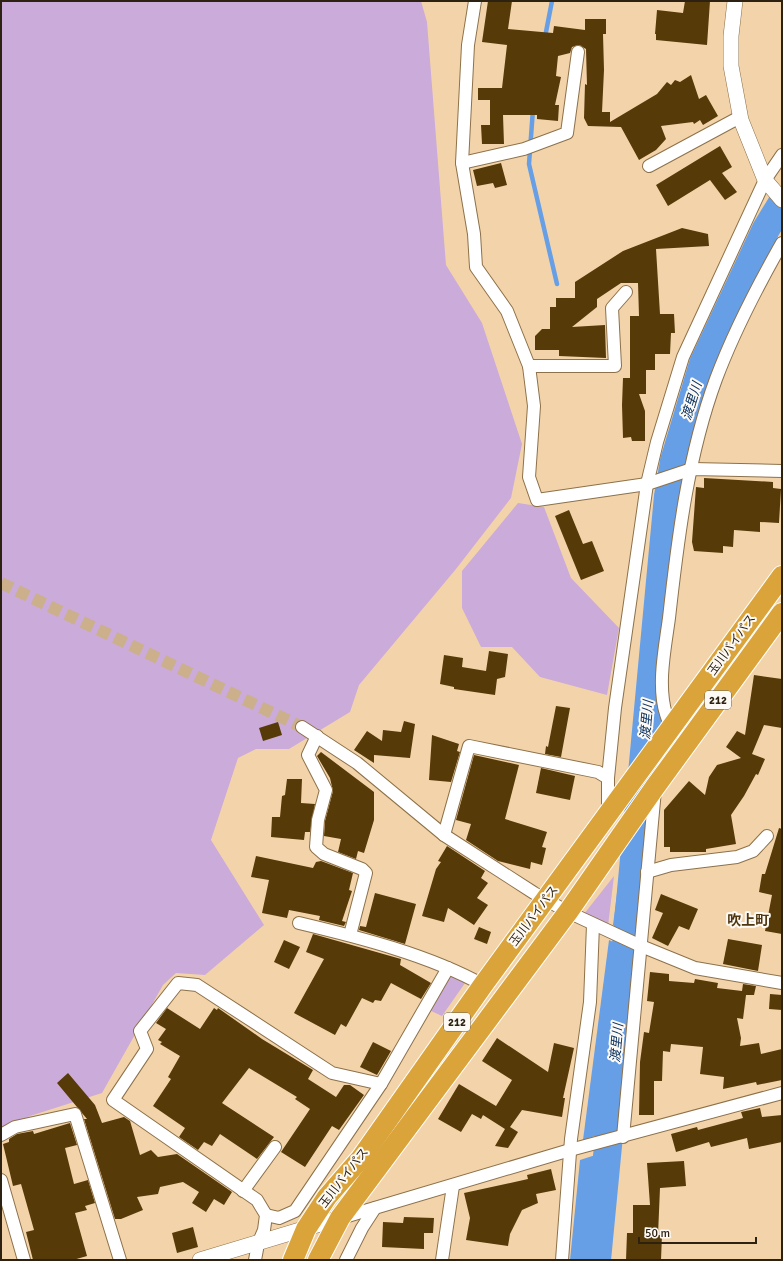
<svg xmlns="http://www.w3.org/2000/svg" width="783" height="1261" viewBox="0 0 783 1261" font-family="Signika,'Noto Sans JP',sans-serif">
  <rect width="100%" height="100%" fill="#f3d4aa"/>
  <g fill="#cbabd9">
    <polygon points="1,1 421,1 427,22 446,265 482,323 522,444 511,498 456,569 359,685 350,712 289,749 256,749 238,758 211,840 264,925 205,975 176,973 163,985 102,1093 30,1116 1,1130"/>
    <polygon points="518,503 544,507 571,578 619,628 607,695 540,677 512,647 481,647 462,608 462,571"/>
    <polygon points="614,876 608,926 584,914"/>
    <polygon points="450,974 465,983 442,1016 429,1010"/>
  </g>
  <g fill="#679fe7">
    <polygon points="639,843 633,936 613,925 620,870"/>
    <polygon points="609,940 634,952 619,1128 583,1140"/>
    <polygon points="617,1148 609,1260 570,1260 580,1160"/>
  </g>
  <g fill="none" stroke-linecap="round" stroke-linejoin="round">
    <g stroke="#679fe7" stroke-width="4.5">
      <polyline points="545,37 552,1"/>
      <polyline points="533,109 529,164 557,284"/>
    </g>
    <g stroke="#679fe7" stroke-width="28">
      <polyline points="622,987 668,496 674,461 703,364 766,229 782,203"/>
      <polyline points="597,1260 613,1094"/>
    </g>
  </g>
  <g fill="#563a08">
    <polygon points="488,1 512,1 508,29 553,33 554,26 585,30 585,19 606,19 606,34 603,34 604,70 602,112 610,112 610,122 657,94 667,82 671,85 675,80 680,82 691,75 699,99 706,95 718,116 703,125 700,120 694,124 693,122 661,126 666,139 656,150 639,160 621,127 588,126 584,118 585,84 587,85 586,49 579,45 572,47 570,53 558,56 556,76 561,77 555,105 559,105 558,121 537,119 537,115 503,115 504,144 482,144 481,125 490,125 490,100 478,100 478,88 502,88 507,45 482,42"/>
    <polygon points="685,1 710,1 707,45 656,40 656,34 655,34 657,10 683,13"/>
    <polygon points="720,146 732,167 722,173 737,192 725,200 710,180 668,206 656,185"/>
    <polygon points="501,163 507,185 495,188 493,183 477,186 473,170"/>
    <polygon points="682,228 708,234 709,246 656,249 660,314 674,314 675,333 671,333 670,354 655,354 655,370 646,370 646,394 639,394 645,411 645,441 632,441 631,437 623,438 622,405 623,378 630,378 630,316 639,316 638,283 621,283 597,299 597,307 572,327 605,325 606,358 559,356 559,350 535,350 535,336 542,329 550,329 550,307 556,307 556,298 575,298 575,282 623,251"/>
    <polygon points="704,478 773,482 773,488 781,489 779,523 760,522 760,532 734,530 733,547 723,546 723,553 694,551 692,542 696,487 704,488"/>
    <polygon points="569,510 583,544 592,541 604,571 581,580 555,516"/>
    <polygon points="489,651 508,654 505,677 497,679 495,695 454,689 454,687 440,684 444,655 463,658 462,667 486,671"/>
    <polygon points="754,675 782,679 782,728 764,725 752,754 765,759 758,775 756,774 744,796 731,815 736,844 706,849 706,852 670,852 670,847 664,847 664,810 689,781 705,795 709,777 717,765 741,758 726,747 737,731 745,735"/>
    <polygon points="556,706 570,708 561,757 545,754 546,746 548,747"/>
    <polygon points="404,721 415,724 410,758 374,755 374,763 354,750 367,731 382,741 383,730 401,732"/>
    <polygon points="278,722 282,735 263,741 259,728"/>
    <polygon points="432,735 459,744 457,751 460,752 451,782 429,780"/>
    <polygon points="321,752 374,792 374,820 364,853 358,851 356,859 338,852 341,839 324,836 325,821 333,791 330,778 317,756"/>
    <polygon points="474,755 519,765 505,819 547,832 542,847 546,848 542,865 531,862 530,869 498,861 466,840 471,824 456,820"/>
    <polygon points="541,768 575,776 570,800 536,793"/>
    <polygon points="287,779 302,779 301,803 315,804 310,832 305,832 304,840 271,837 272,817 280,817 282,796 285,795"/>
    <polygon points="779,828 782,829 782,934 765,931 772,895 759,892 762,874 765,874"/>
    <polygon points="447,846 485,871 481,878 488,883 477,898 488,905 474,925 448,908 444,922 422,916 436,869 441,862 438,861"/>
    <polygon points="256,856 313,868 316,862 321,861 353,873 349,890 352,891 342,921 346,922 344,926 319,920 320,916 289,910 287,918 262,913 269,880 251,877"/>
    <polygon points="375,893 416,904 405,944 359,930 360,926 366,927"/>
    <polygon points="661,894 698,909 689,930 679,926 668,946 652,938 663,913 655,910"/>
    <polygon points="479,927 491,932 487,944 474,939"/>
    <polygon points="313,934 401,959 400,965 431,983 421,999 391,983 381,1001 375,1000 373,1003 362,998 346,1027 341,1024 335,1035 294,1013 324,959 306,952"/>
    <polygon points="728,939 762,945 758,971 723,964"/>
    <polygon points="284,940 300,947 289,969 274,962"/>
    <polygon points="650,972 669,974 669,981 694,983 695,979 718,983 717,988 742,991 743,984 756,986 754,995 746,995 743,1019 737,1018 741,1038 740,1046 759,1043 761,1054 782,1049 782,1080 757,1085 756,1082 723,1089 724,1077 700,1074 703,1047 671,1044 670,1052 663,1051 662,1081 654,1081 654,1115 639,1115 640,1062 644,1032 649,1033 654,1002 647,1001"/>
    <polygon points="770,994 782,995 782,1010 769,1009"/>
    <polygon points="167,1008 200,1029 214,1008 217,1010 218,1008 262,1039 313,1070 308,1079 336,1097 344,1085 350,1085 364,1095 339,1130 332,1126 305,1167 281,1152 310,1109 295,1099 297,1097 249,1068 222,1103 274,1137 257,1159 220,1134 212,1146 204,1142 198,1150 179,1137 185,1128 153,1106 171,1079 168,1077 180,1056 160,1044 162,1042 158,1040 166,1029 156,1023"/>
    <polygon points="497,1038 548,1072 554,1043 574,1048 563,1098 565,1098 562,1117 522,1110 510,1127 518,1132 508,1148 495,1146 505,1129 483,1115 481,1119 472,1114 461,1132 438,1119 459,1084 496,1106 512,1080 482,1061"/>
    <polygon points="373,1042 391,1051 377,1075 360,1067"/>
    <polygon points="68,1073 95,1105 102,1123 124,1117 130,1121 140,1155 151,1150 158,1157 177,1154 232,1192 224,1205 214,1199 206,1212 192,1203 199,1192 183,1182 160,1187 158,1194 137,1197 143,1210 121,1219 115,1219 84,1119 87,1119 57,1083"/>
    <polygon points="760,1108 762,1117 782,1115 782,1142 749,1149 747,1138 711,1147 709,1142 676,1152 671,1134 697,1127 698,1130 743,1118 741,1112"/>
    <polygon points="70,1123 77,1145 65,1148 74,1184 88,1180 95,1203 85,1206 87,1210 75,1213 87,1256 73,1260 33,1260 26,1232 34,1230 21,1184 13,1186 3,1144 9,1142 9,1139 17,1134 33,1131 34,1134"/>
    <polygon points="684,1161 686,1186 660,1188 658,1235 662,1235 661,1260 626,1260 627,1233 633,1233 633,1205 650,1205 647,1163"/>
    <polygon points="551,1169 556,1190 536,1194 538,1203 522,1210 510,1234 508,1246 466,1240 470,1218 464,1193 528,1179 527,1175"/>
    <polygon points="404,1217 434,1218 433,1233 424,1233 424,1249 382,1247 383,1222 403,1223"/>
    <polygon points="193,1227 198,1247 177,1253 172,1233"/>
  </g>
  <g fill="none" stroke-linecap="round" stroke-linejoin="round">
    <polyline stroke="#cbb08b" stroke-width="12" stroke-dasharray="12 6" stroke-linecap="butt" points="1,583 302,727"/>
    <g stroke="#8d714a" stroke-width="14">
      <g id="minor">
        <polyline points="475,1 468,45 462,163 474,234 476,267 507,311 529,366 534,406 529,477 537,500 647,484 692,469 782,471"/>
        <polyline points="462,163 524,149 567,133 578,52"/>
        <polyline points="649,166 740,117"/>
        <polyline points="529,366 615,366 612,308 626,292"/>
        <polyline points="302,727 357,763 444,835 534,893 568,912 641,946 695,968 782,983"/>
        <polyline points="317,736 308,755 326,790 318,820 316,847 324,854 362,869 366,873 350,935"/>
        <path d="M690,740C678,732 670,728 666,714C657,685 665,648 669,618C678,537 688,455 716,379C734,331 757,287 782,243"/>
        <polyline points="608,813 608,778 615,708 647,484 657,442 683,357 765,180 782,155"/>
        <polyline points="444,835 469,746 598,772 608,778"/>
        <polyline points="647,872 671,865 737,857 753,851 767,836"/>
        <path d="M299,923C358,937 429,955 483,985"/>
        <polyline points="1,1135 15,1127 75,1114 120,1260"/>
        <polyline points="623,1137 655,790"/>
        <polyline points="1,1180 24,1260"/>
        <polyline points="243,1191 275,1147"/>
        <polyline points="266,1215 279,1218 295,1211 381,1084 448,968"/>
        <polyline points="341,1218 570,1150 782,1093"/>
        <polyline points="255,1260 258,1244 264,1230 266,1215 257,1200 113,1100 147,1049 140,1031 178,983 197,985 332,1073 381,1084"/>
        <polyline points="346,1260 362,1228 375,1208"/>
        <polyline points="442,1260 453,1186"/>
        <polyline points="562,1260 571,1139 590,1002 593,925"/>
      </g>
    </g>
    <g stroke="#8d714a" stroke-width="16">
      <g id="tertiary">
        <polyline points="735,1 731,36 731,66 741,120 765,180 782,200"/>
        <polyline points="200,1260 340,1218"/>
      </g>
    </g>
    <g stroke="#fff" stroke-width="22">
      <g id="trunk">
        <polyline points="293,1260 306,1229 327,1197 361,1158 483,985 782,576"/>
        <polyline points="318,1260 340,1218 568,912 655,787 782,613"/>
      </g>
    </g>
    <use href="#minor" stroke="#fff" stroke-width="12"/>
    <use href="#tertiary" stroke="#fff" stroke-width="15"/>
    <use href="#trunk" stroke="#daa43a" stroke-width="20"/>
  </g>
  <g text-anchor="middle" dominant-baseline="central" stroke-width="4" stroke-linejoin="round" paint-order="stroke">
    <g fill="#fdfaf6" stroke="#6b6356" stroke-width="1">
      <rect x="705" y="691" width="26" height="18" rx="3"/>
      <rect x="444" y="1013" width="26" height="18" rx="3"/>
    </g>
    <g font-size="11" font-weight="bold" fill="#2d2211">
      <text x="718" y="700">212</text>
      <text x="457" y="1022">212</text>
    </g>
    <g font-size="12" fill="#2d2211" stroke="#fdfaf6">
      <text transform="translate(732 645) rotate(-54)">玉川バイパス</text>
      <text transform="translate(534 916) rotate(-53)">玉川バイパス</text>
      <text transform="translate(344 1178) rotate(-52)">玉川バイパス</text>
    </g>
    <g font-size="13" font-style="italic" fill="#0c3260" stroke="#fdfaf6">
      <text transform="translate(692 401) rotate(-73)">渡里川</text>
      <text transform="translate(647 720) rotate(-85)">渡里川</text>
      <text transform="translate(617 1043) rotate(-85)">渡里川</text>
    </g>
    <g font-size="14" font-weight="bold" fill="#4f360e" stroke="#fdfaf6">
      <text x="748" y="920">吹上町</text>
    </g>
  </g>
  <rect width="783" height="1261" fill="none" stroke="#2d2211" stroke-width="4"/>
  <path d="M639 1237v6h117v-6" fill="none" stroke="#2d2211" stroke-width="2"/>
  <text x="645" y="1237" font-size="12" fill="#2d2211" stroke="#fdfaf6" stroke-width="3" paint-order="stroke">50 m</text>
</svg>
